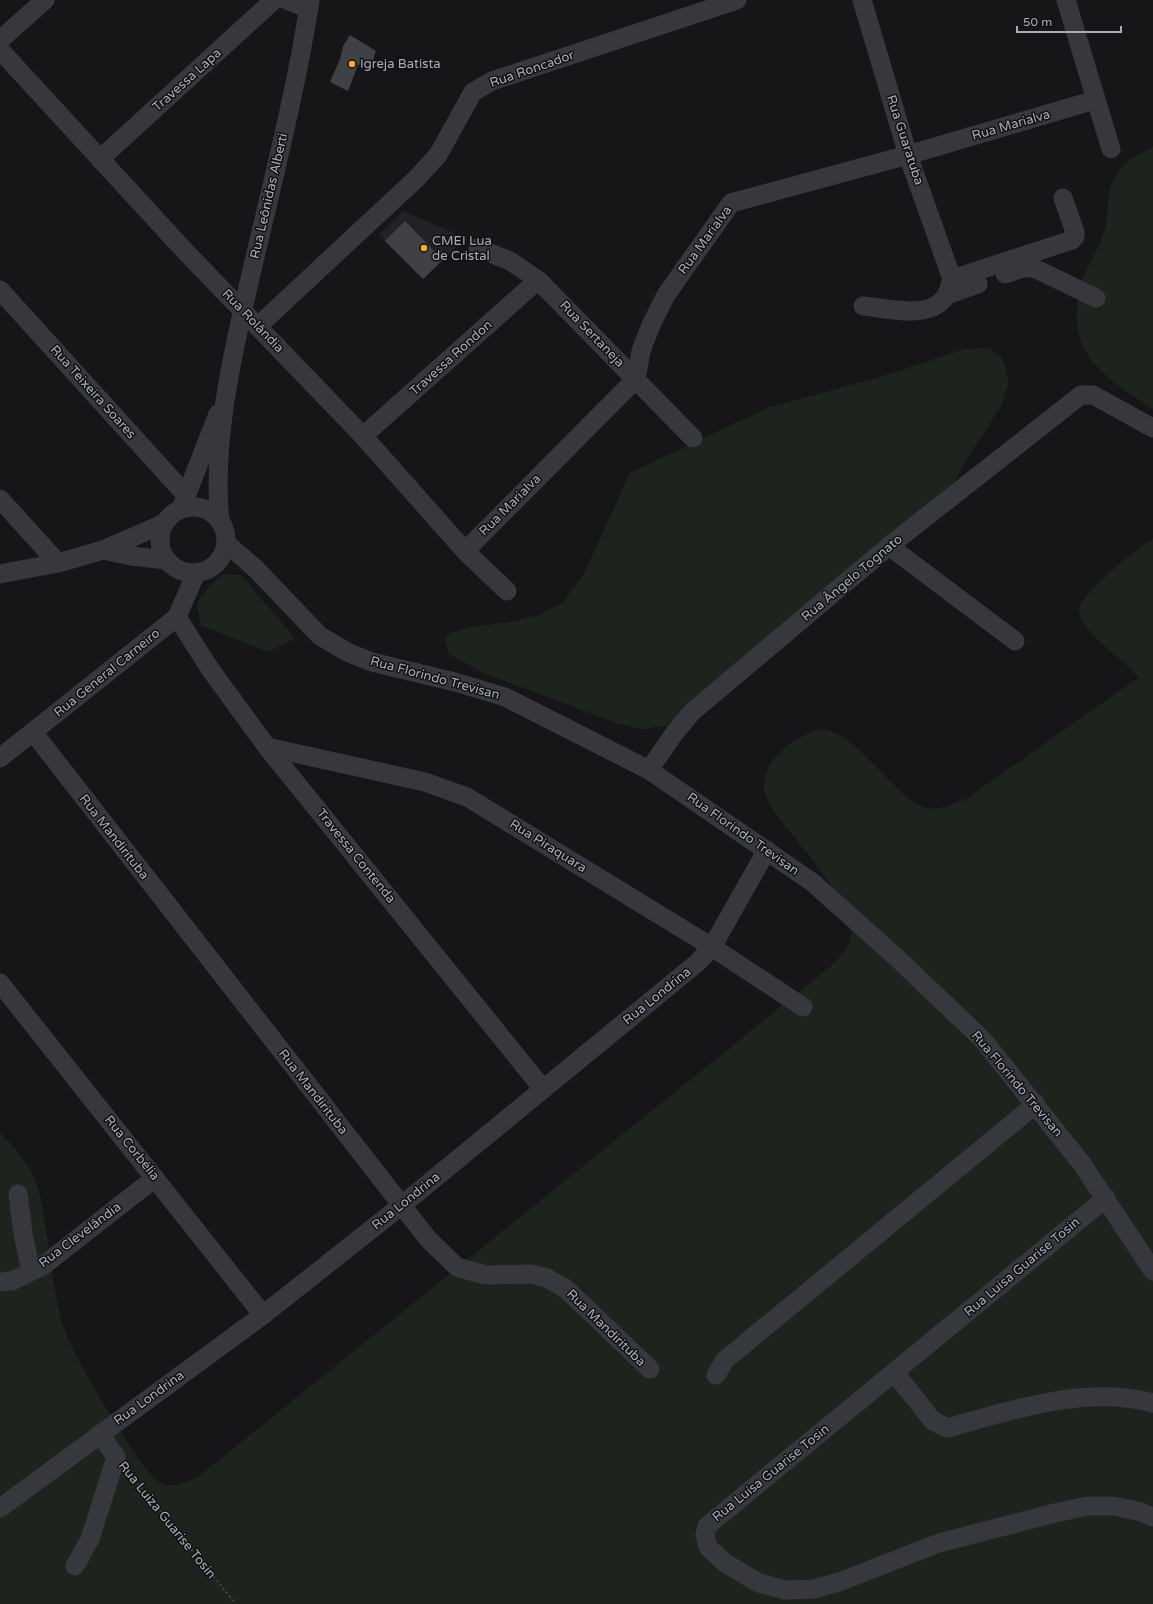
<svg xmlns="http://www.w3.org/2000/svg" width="1153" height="1604" viewBox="0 0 1153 1604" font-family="'Varela Round',sans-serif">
  <rect width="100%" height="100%" fill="#161619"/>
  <polygon fill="#222226" points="403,211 466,238 423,279 379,234"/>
  <g fill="#1c241d">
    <path d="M1153,147V409C1103,376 1063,353 1081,285C1085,267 1099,251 1104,232C1107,223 1107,212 1108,202C1111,169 1126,161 1153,147Z"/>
    <polygon points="989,348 1002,357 1009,381 1002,405 970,454 950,490 703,704 668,726 642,729 619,724 481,672 449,654 445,638 450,633 470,627 516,621 539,615 563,602 584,574 630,473 767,408 884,376 964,349"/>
    <path d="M1153,539V1604H0V1133C13,1145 26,1160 33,1176C41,1192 43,1211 46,1229C51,1263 54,1298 65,1331C73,1355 141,1474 162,1484C174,1489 188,1481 199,1476L830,967C839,958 849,949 851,935C855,906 797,842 779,818C773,810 763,796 764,786C765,767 775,755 790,744C797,738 811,731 820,730C851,728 889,787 915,803C934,814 948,806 966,799L1139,677C1124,661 1084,634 1079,613C1075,596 1138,548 1153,539Z"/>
    <polygon points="223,574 241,575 295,638 268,652 200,625 197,603 210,585"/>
  </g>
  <g fill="#404146">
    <polygon points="350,35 376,51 372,63 358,65 348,91 330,82 340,59 343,46"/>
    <polygon points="405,221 437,254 441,250 447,256 423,279 385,241"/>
  </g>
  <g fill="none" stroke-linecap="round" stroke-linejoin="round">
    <polyline stroke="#3d4045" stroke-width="2.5" stroke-dasharray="2 3" stroke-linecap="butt" points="128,1472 236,1604"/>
    <g stroke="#37383e" stroke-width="19">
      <polyline points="286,0 309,9"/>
      <polyline points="862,0 908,155 952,279"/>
      <polyline points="1066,0 1111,149"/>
      <polyline points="0,40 45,0"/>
      <polyline points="0,50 183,249 363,436 465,551 507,591"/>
      <polyline points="100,159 274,0"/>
      <polyline points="478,248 510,261 538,280 693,438"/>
      <polyline points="1005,274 1023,268 1034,268 1096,298"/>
      <polyline points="952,279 1072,240 1075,236 1075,232 1063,198"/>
      <polyline points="0,290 186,495"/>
      <polyline points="949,294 978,284"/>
      <path d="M863,306C894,309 943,324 951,282"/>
      <polyline points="258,326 416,179 438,155 473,92 492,81 737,0"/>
      <polyline points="363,436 538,280"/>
      <polyline points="0,499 58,563"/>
      <polyline points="183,504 218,414"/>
      <circle cx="193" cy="540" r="33"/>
      <path d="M220,521C212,447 231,360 248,287C270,192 295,97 310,0"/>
      <polyline points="226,543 256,569 320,636 347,652 372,662 455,682 505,697 649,770 812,882 896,957 983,1040 1082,1164 1153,1271"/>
      <polyline points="889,546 1015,641"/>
      <polyline points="103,550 131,556 167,560"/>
      <polyline points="465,551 636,379 641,351 651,325 666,295 731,203 908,155 1095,100"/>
      <polyline points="0,574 58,563 103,550 165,523"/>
      <polyline points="177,617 210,669 267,747 543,1089"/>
      <polyline points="33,732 428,1239 457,1267 485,1275 531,1274 547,1278 566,1289 650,1369"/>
      <polyline points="267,747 425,782 467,797 712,947 803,1007"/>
      <polyline points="0,758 177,617 196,573"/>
      <polyline points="649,770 673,735 692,712 889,546 1081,395 1093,395 1153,428"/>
      <polyline points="0,983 263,1315"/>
      <polyline points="18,1194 23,1234 31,1271"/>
      <polyline points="1106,1198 707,1526 705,1535 708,1547 725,1563 759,1583 785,1590 814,1589 839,1582 939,1543 1055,1513 1088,1506 1113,1506 1138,1511 1153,1517"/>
      <polyline points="0,1282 12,1281 44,1265 155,1178"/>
      <path d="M895,1373L932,1420L947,1428C1014,1410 1083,1385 1153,1403"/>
      <polyline points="716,1375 725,1360 1036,1104"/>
      <polyline points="0,1508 263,1315 402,1205 697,963 712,947 767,850"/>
      <polyline points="75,1566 90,1539 116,1457 100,1434"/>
    </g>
  </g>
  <g fill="#ffac28" stroke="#111114" stroke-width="1.5">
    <circle cx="352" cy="64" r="4"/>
    <circle cx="424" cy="248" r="4"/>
  </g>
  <g text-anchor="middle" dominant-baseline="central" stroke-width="3" stroke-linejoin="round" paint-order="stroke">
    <g font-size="13" fill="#a7aeba" stroke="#111114" text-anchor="start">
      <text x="360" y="64">Igreja Batista</text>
      <text x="432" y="241">CMEI Lua<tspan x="432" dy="15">de Cristal</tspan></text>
    </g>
    <g font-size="13" fill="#a7aeba" stroke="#111114">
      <text transform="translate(532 69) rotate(-19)">Rua Roncador</text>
      <text transform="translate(187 80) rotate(-42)">Travessa Lapa</text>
      <text transform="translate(1011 125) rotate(-16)">Rua Marialva</text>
      <text transform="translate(905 140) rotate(72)">Rua Guaratuba</text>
      <text transform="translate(269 196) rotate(-77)">Rua Leônidas Alberti</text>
      <text transform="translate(705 240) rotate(-54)">Rua Marialva</text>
      <text transform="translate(253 321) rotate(46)">Rua Rolândia</text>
      <text transform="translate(592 334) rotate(46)">Rua Sertaneja</text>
      <text transform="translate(451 358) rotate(-42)">Travessa Rondon</text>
      <text transform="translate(93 392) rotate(48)">Rua Teixeira Soares</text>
      <text transform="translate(510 505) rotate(-45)">Rua Marialva</text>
      <text transform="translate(852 578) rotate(-40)">Rua Ângelo Tognato</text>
      <text transform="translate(107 673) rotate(-39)">Rua General Carneiro</text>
      <text transform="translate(435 678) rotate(15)">Rua Florindo Trevisan</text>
      <text transform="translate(743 834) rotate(35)">Rua Florindo Trevisan</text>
      <text transform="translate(114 837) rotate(52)">Rua Mandirituba</text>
      <text transform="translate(548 846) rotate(32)">Rua Piraquara</text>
      <text transform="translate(356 856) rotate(51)">Travessa Contenda</text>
      <text transform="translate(657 996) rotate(-39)">Rua Londrina</text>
      <text transform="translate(1017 1084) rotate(50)">Rua Florindo Trevisan</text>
      <text transform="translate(313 1092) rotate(52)">Rua Mandirituba</text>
      <text transform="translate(132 1148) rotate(51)">Rua Corbélia</text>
      <text transform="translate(406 1201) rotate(-39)">Rua Londrina</text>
      <text transform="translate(80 1235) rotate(-37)">Rua Clevelândia</text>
      <text transform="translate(1022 1267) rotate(-40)">Rua Luísa Guarise Tosin</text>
      <text transform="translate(606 1328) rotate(44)">Rua Mandirituba</text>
      <text transform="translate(149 1398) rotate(-36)">Rua Londrina</text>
      <text transform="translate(771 1473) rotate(-39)">Rua Luísa Guarise Tosin</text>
      <text transform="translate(167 1520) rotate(51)">Rua Luiza Guarise Tosin</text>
    </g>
  </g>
  <path d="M1017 26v6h104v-6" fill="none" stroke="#a7aeba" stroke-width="2"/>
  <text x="1023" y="26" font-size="12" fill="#a7aeba" stroke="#111114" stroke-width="3" paint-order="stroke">50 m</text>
</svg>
